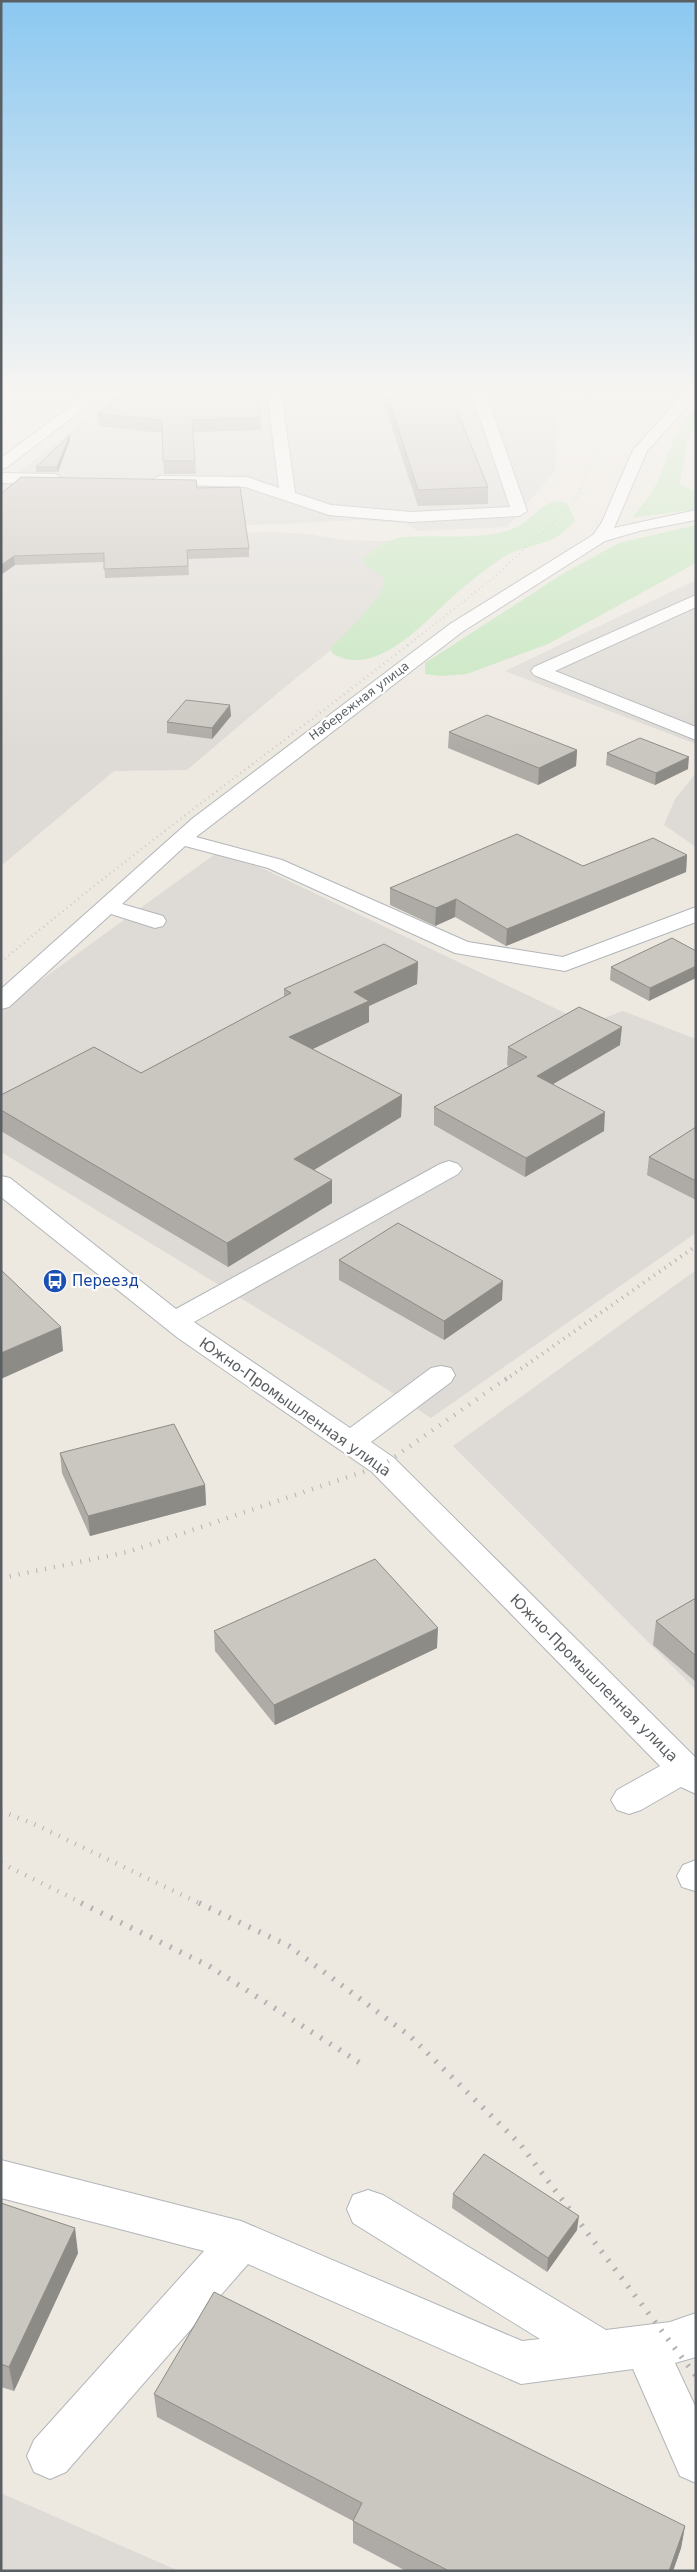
<svg xmlns="http://www.w3.org/2000/svg" width="697" height="2572" viewBox="0 0 697 2572" font-family="'DejaVu Sans',sans-serif">
  <rect width="100%" height="100%" fill="#ede9e1"/>
  <g fill="#dedbd6">
    <polygon points="123,391 559,391 555,471 507,527 417,531 407,523 358,520 1,537 1,483 25,467"/>
    <polygon points="270,532 309,534 342,540 425,542 410,586 279,692 187,770 114,771 1,866 1,543"/>
    <polygon points="696,580 696,744 505,671"/>
    <polygon points="696,773 696,847 664,825 675,799"/>
    <polygon points="222,849 588,1024 623,1011 696,1039 696,1233 431,1418 329,1352 1,1152 1,1009"/>
    <polygon points="696,1270 696,1690 453,1446"/>
    <polygon points="1,2493 179,2571 1,2571"/>
  </g>
  <g fill="#c4e6bd">
    <path d="M696,407V426L687,441L680,484L696,492V509L632,518C640,507 651,495 657,483C670,454 671,431 696,407Z"/>
    <path d="M556,501L567,503L575,520C553,549 529,541 502,558C484,570 464,586 448,601C420,627 373,679 332,653L331,648C343,635 388,595 384,578L365,565L363,560C376,547 386,540 404,537C438,534 479,541 512,529C531,522 538,505 556,501Z"/>
    <polygon points="696,525 696,563 548,644 467,674 441,676 425,674 425,663 564,573 619,543"/>
  </g>
  <g fill="none" stroke-linecap="round" stroke-linejoin="round">
    <g stroke="#b2b6b9" stroke-width="2">
      <g id="minor">
        <polygon points="91,391 107,391 6,468 1,469 1,458"/>
        <polygon points="267,391 281,391 295,493 331,505 411,512 510,507 471,391 485,391 527,511 519,516 411,522 329,515 245,487 155,484 152,481 155,478 160,476 247,477 279,488"/>
        <polygon points="686,391 696,391 696,397 647,451 614,528 696,510 696,520 639,531 605,541 462,632 196,837 282,860 468,942 563,957 696,907 696,922 565,971 455,953 268,868 185,846 122,904 163,916 166,921 163,926 155,928 111,914 9,1007 1,1009 1,989 193,818 450,624 593,535 602,522 633,450"/>
        <polygon points="1,473 55,474 63,479 55,484 1,483"/>
        <polygon points="696,595 696,607 555,671 696,727 696,740 534,675 531,671 534,667"/>
        <polygon points="449,1161 458,1164 462,1169 458,1174 194,1322 350,1428 431,1368 441,1366 451,1368 455,1375 451,1382 371,1442 394,1458 696,1758 696,1794 681,1787 641,1810 629,1814 617,1810 611,1800 617,1790 660,1766 372,1472 178,1338 1,1197 1,1176 10,1178 176,1309 440,1164"/>
        <polygon points="696,1860 696,1891 695,1891 682,1887 677,1876 683,1865"/>
        <polygon points="1,2160 241,2221 522,2341 540,2339 353,2223 347,2209 353,2195 368,2190 383,2195 606,2330 670,2322 696,2313 696,2357 675,2363 696,2408 696,2483 680,2476 633,2369 521,2384 248,2264 66,2472 50,2479 34,2472 27,2456 34,2440 204,2251 1,2198"/>
      </g>
    </g>
    <use href="#minor" fill="#fff" fill-rule="evenodd"/>
    <polyline stroke="#b1b2b3" stroke-width="2" stroke-dasharray="0.5 4" stroke-linecap="butt" points="408,645 492,579 574,503 597,449 584,391"/>
    <path stroke="#b1b2b3" stroke-width="2.5" stroke-dasharray="0.5 4.5" stroke-linecap="butt" d="M1,962C133,851 274,750 409,644"/>
    <polyline stroke="#b1b2b3" stroke-width="4" stroke-dasharray="1 5.5" stroke-linecap="butt" points="505,1380 696,1246"/>
    <g stroke="#b1b2b3" stroke-width="4.5" stroke-dasharray="1 8" stroke-linecap="butt">
      <polyline points="1,1578 128,1552 383,1465 507,1378"/>
      <polyline points="1,1811 34,1824 201,1904"/>
      <polyline points="1,1863 84,1904"/>
    </g>
    <g stroke="#b1b2b3" stroke-width="5.5" stroke-dasharray="2 9" stroke-linecap="butt">
      <polyline points="81,1903 209,1966 360,2063"/>
      <polyline points="199,1903 289,1946 410,2036 520,2144 696,2376"/>
    </g>
  </g>
  <g fill="#aeaaa5">
    <polygon points="380,391 449,391 488,487 488,504 418,506"/>
    <polygon points="98,414 261,418 261,430 193,432 196,474 164,474 162,433 99,426"/>
    <polygon points="70,440 58,472 36,472 36,467"/>
    <polygon points="1,494 249,548 249,557 188,559 189,575 105,578 104,562 15,565"/>
    <polygon points="231,716 212,739 167,733 167,722"/>
    <polygon points="449,732 577,750 576,766 538,785 448,748"/>
    <polygon points="607,753 688,769 655,785 606,765"/>
    <polygon points="687,855 686,872 506,946 455,917 435,926 390,905 390,888 583,866"/>
    <polygon points="696,951 649,1001 610,980 611,967"/>
    <polygon points="418,962 417,984 369,1006 369,1022 312,1049 402,1095 401,1117 314,1170 332,1203 228,1267 1,1131 1,1095 141,1073 284,997 284,989"/>
    <polygon points="620,1045 553,1084 604,1131 525,1177 434,1125 434,1107 509,1066 507,1065 508,1047"/>
    <polygon points="696,1127 696,1200 647,1175 649,1157"/>
    <polygon points="339,1260 502,1300 444,1340 339,1280"/>
    <polygon points="60,1453 205,1485 206,1505 90,1536 62,1473"/>
    <polygon points="696,1598 696,1682 653,1645 656,1621"/>
    <polygon points="214,1631 437,1648 275,1725 215,1651"/>
    <polygon points="453,2194 577,2230 547,2272 452,2208"/>
    <polygon points="1,2203 78,2253 14,2391 1,2387"/>
    <polygon points="154,2394 685,2526 681,2548 673,2571 406,2571 353,2543 353,2521 157,2417"/>
  </g>
  <g fill="#8d8b86">
    <polygon points="70,435 70,440 58,472 57,467"/>
    <polygon points="14,556 15,565 1,575 1,565"/>
    <polygon points="230,705 231,716 212,739 212,728"/>
    <polygon points="577,750 576,766 538,785 539,768"/>
    <polygon points="689,757 688,769 655,785 656,773"/>
    <polygon points="687,855 686,872 506,946 507,929"/>
    <polygon points="456,899 455,917 435,926 436,908"/>
    <polygon points="418,962 417,984 369,1006 369,1022 290,1060 289,1037 354,992"/>
    <polygon points="696,966 696,978 649,1001 650,988"/>
    <polygon points="622,1027 620,1045 536,1094 537,1076"/>
    <polygon points="402,1095 401,1117 294,1182 294,1159"/>
    <polygon points="605,1112 604,1131 525,1177 526,1158"/>
    <polygon points="332,1180 332,1203 228,1267 227,1243"/>
    <polygon points="503,1281 502,1300 444,1340 444,1321"/>
    <polygon points="61,1327 63,1351 1,1379 1,1353"/>
    <polygon points="205,1485 206,1505 90,1536 88,1516"/>
    <polygon points="438,1628 437,1648 275,1725 274,1705"/>
    <polygon points="579,2216 577,2230 547,2272 548,2258"/>
    <polygon points="75,2228 78,2253 14,2391 9,2367"/>
    <polygon points="685,2526 681,2548 673,2571 669,2571"/>
  </g>
  <g fill="#cac6c0" stroke="#8d8b86">
    <polygon points="126,391 255,391 261,418 192,420 195,461 163,461 162,420 98,414"/>
    <polygon points="386,391 449,391 488,487 418,490"/>
    <polygon points="70,435 57,467 36,467"/>
    <polygon points="21,477 196,480 197,488 240,487 249,548 187,550 188,566 104,569 104,553 14,556 1,565 1,494"/>
    <polygon points="186,700 230,705 212,728 167,722"/>
    <polygon points="487,715 577,750 539,768 449,732"/>
    <polygon points="640,738 689,757 656,773 607,753"/>
    <polygon points="517,834 583,866 653,838 687,855 507,929 456,899 436,908 390,888"/>
    <polygon points="672,938 696,951 696,966 650,988 611,967"/>
    <polygon points="384,944 418,962 354,992 369,1001 289,1037 402,1095 294,1159 332,1180 227,1243 1,1110 1,1095 94,1047 141,1073 291,993 284,989"/>
    <polygon points="579,1007 622,1027 537,1076 605,1112 526,1158 434,1107 527,1057 508,1047"/>
    <polygon points="696,1127 696,1181 649,1157"/>
    <polygon points="398,1223 503,1281 444,1321 339,1260"/>
    <polygon points="1,1270 61,1327 1,1353"/>
    <polygon points="174,1424 205,1485 88,1516 60,1453"/>
    <polygon points="375,1559 438,1628 274,1705 214,1631"/>
    <polygon points="696,1598 696,1656 656,1621"/>
    <polygon points="484,2154 579,2216 548,2258 453,2194"/>
    <polygon points="1,2203 75,2228 9,2367 1,2364"/>
    <polygon points="214,2292 685,2526 669,2571 449,2571 353,2521 362,2503 154,2394"/>
  </g>
  <linearGradient id="sky" x2="0" y2="1"><stop stop-color="#8bc8f1"/><stop offset="0.52" stop-color="#f7f5f2"/><stop offset="1" stop-color="#f7f5f2" stop-opacity="0"/></linearGradient>
  <rect width="697" height="751" fill="url(#sky)"/>
  <defs>
    <g id="bus-disc" transform="scale(1.25)"><circle r="9.5" fill="#1a4fb4" stroke="#fff"/><path d="M-5-6H5V4H4V6H2V4H-2V6H-4V4H-5ZM-3.5-4V0h7V-4ZM-3.5 1.2v1.5H-2V1.2ZM2 1.2v1.5H3.5V1.2Z" fill="#fff"/></g>
  </defs>
  <g fill-rule="evenodd">
    <use href="#bus-disc" x="55" y="1281"/>
  </g>
  <g text-anchor="middle" dominant-baseline="central" stroke-width="4.5" stroke-linejoin="round" paint-order="stroke">
    <g font-size="12" fill="#5a5f63" stroke="#fff">
      <text transform="translate(359 701) rotate(-37)">Набережная улица</text>
    </g>
    <g font-size="15" fill="#164399" stroke="#fff" text-anchor="start">
      <text x="72" y="1281">Переезд</text>
    </g>
    <g font-size="15" fill="#5a5f63" stroke="#fff">
      <text transform="translate(295 1407) rotate(35)">Южно-Промышленная улица</text>
      <text transform="translate(594 1678) rotate(45)">Южно-Промышленная улица</text>
    </g>
  </g>
  <rect width="697" height="2572" fill="none" stroke="#5a5f63" stroke-width="5"/>
</svg>
